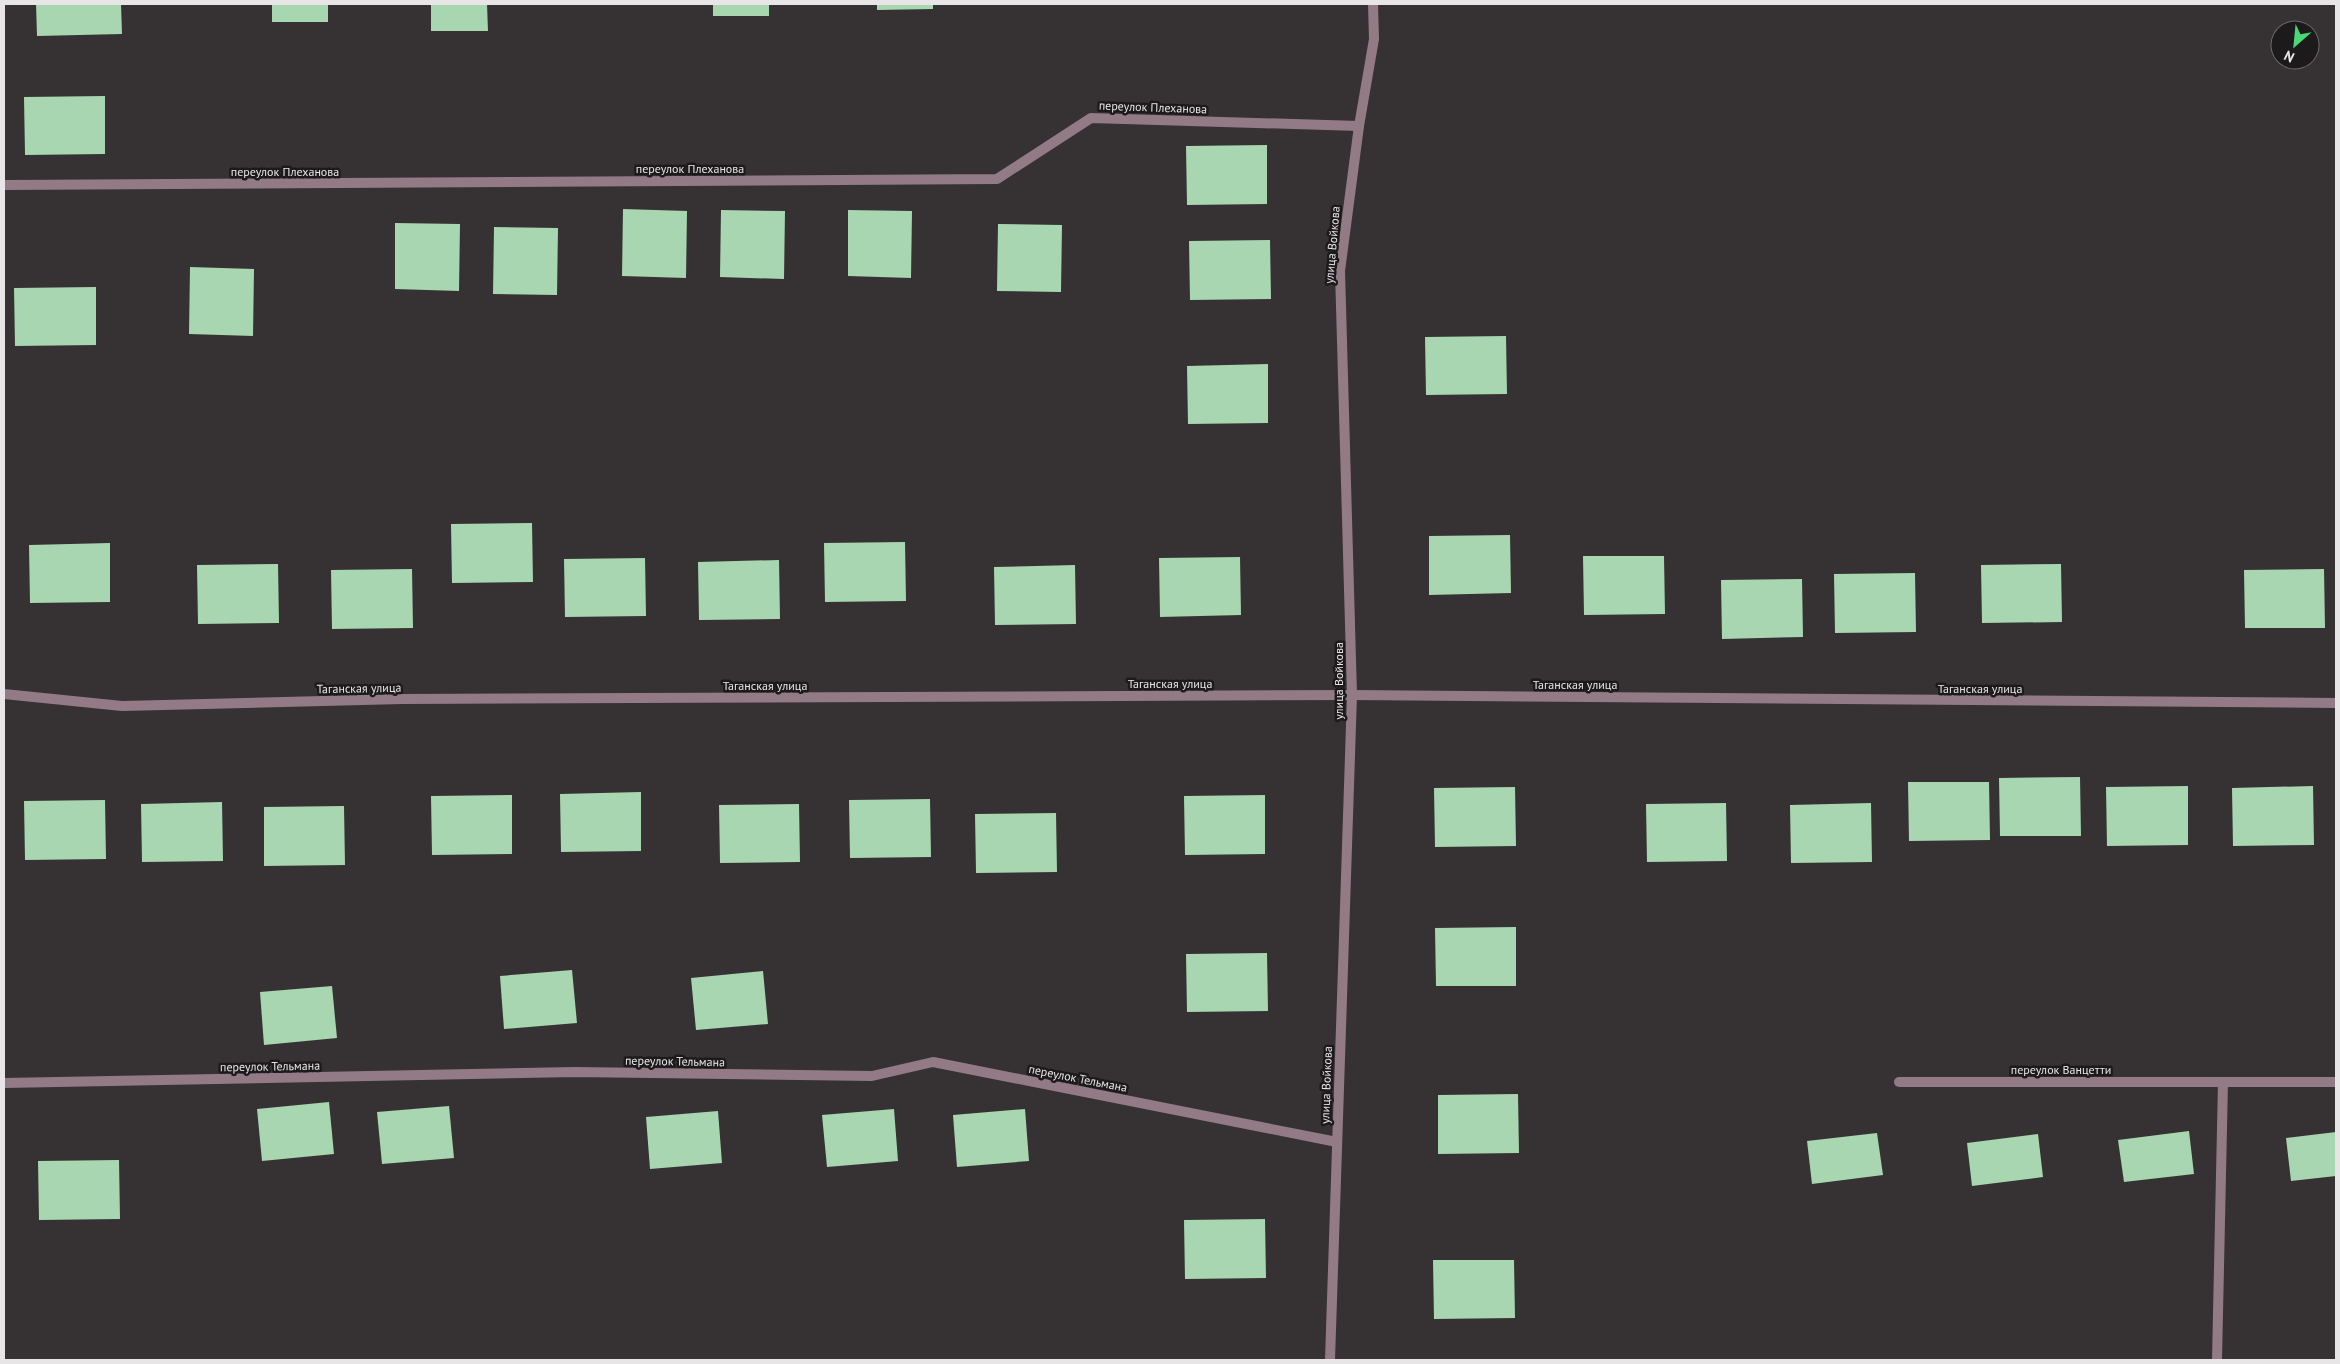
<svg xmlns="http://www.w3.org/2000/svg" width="2340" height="1364" viewBox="0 0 2340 1364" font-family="'PT Sans',sans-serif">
  <rect width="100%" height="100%" fill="#363233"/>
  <g fill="#a7d6b0">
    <polygon points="36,4 121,4 122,34 37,36"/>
    <rect x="272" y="4" width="56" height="18"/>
    <polygon points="431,4 487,4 488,31 431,31"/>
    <rect x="713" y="4" width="56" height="12"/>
    <polygon points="877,4 933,4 933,9 877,10"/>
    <polygon points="105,96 105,154 25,155 24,97"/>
    <polygon points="1267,145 1267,204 1187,205 1186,146"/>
    <polygon points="623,209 687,211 686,278 622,276"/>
    <polygon points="721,210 785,211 784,279 720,277"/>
    <polygon points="848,210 912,211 911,278 848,276"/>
    <polygon points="395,223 460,224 459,291 395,289"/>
    <polygon points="998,224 1062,225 1061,292 997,291"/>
    <polygon points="494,227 558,228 557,295 493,294"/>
    <polygon points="1270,240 1271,299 1190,300 1189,241"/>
    <polygon points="190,267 254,269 253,336 189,334"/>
    <polygon points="96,287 96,345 15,346 14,288"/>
    <polygon points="1506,336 1507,394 1426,395 1425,337"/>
    <polygon points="1268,364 1268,423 1188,424 1187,366"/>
    <polygon points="532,523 533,582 452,583 451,524"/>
    <polygon points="1510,535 1511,593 1429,595 1429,536"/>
    <polygon points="905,542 906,601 825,602 824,543"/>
    <polygon points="110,543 110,602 30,603 29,545"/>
    <polygon points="1583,556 1664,556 1665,614 1584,615"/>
    <polygon points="1240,557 1241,615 1160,617 1159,558"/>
    <polygon points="645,558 646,616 565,617 564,559"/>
    <polygon points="779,560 780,619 699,620 698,562"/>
    <polygon points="278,564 279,623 198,624 197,565"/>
    <polygon points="2061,564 2062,622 1982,623 1981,565"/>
    <polygon points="1075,565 1076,624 995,625 994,567"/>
    <polygon points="412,569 413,628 332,629 331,570"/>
    <polygon points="2324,569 2325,628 2245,628 2244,570"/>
    <polygon points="1915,573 1916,632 1835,633 1834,574"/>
    <polygon points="1802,579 1803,637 1722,639 1721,580"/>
    <polygon points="2080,777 2081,836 2000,836 1999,778"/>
    <polygon points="1908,782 1989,782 1990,840 1909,841"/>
    <polygon points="2188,786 2188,845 2107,846 2106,787"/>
    <polygon points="2313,786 2314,845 2233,846 2232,788"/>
    <polygon points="1515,787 1516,846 1435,847 1434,788"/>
    <polygon points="641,792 641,851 561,852 560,794"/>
    <polygon points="512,795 512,854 432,855 431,796"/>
    <polygon points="1265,795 1265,854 1185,855 1184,796"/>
    <polygon points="930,799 931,857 850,858 849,800"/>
    <polygon points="105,800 106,859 25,860 24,801"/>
    <polygon points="222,802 223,861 142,862 141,804"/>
    <polygon points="1726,803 1727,861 1647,862 1646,804"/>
    <polygon points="1871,803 1872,862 1791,863 1790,805"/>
    <polygon points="799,804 800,862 720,863 719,805"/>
    <polygon points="344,806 345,865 264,866 264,807"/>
    <polygon points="1056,813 1057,872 976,873 975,814"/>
    <polygon points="1516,927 1516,986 1436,986 1435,928"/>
    <polygon points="1267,953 1268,1011 1187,1012 1186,954"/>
    <polygon points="572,970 577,1023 504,1029 500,976"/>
    <polygon points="763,971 768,1024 696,1030 691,978"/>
    <polygon points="332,986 337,1038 264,1045 260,992"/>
    <polygon points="1518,1094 1519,1153 1438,1154 1438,1095"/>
    <polygon points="329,1102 334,1154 262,1161 257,1109"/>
    <polygon points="449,1106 454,1158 382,1164 377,1112"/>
    <polygon points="894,1109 898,1161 827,1167 822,1115"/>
    <polygon points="1025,1109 1029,1161 957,1167 953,1115"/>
    <polygon points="718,1111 722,1163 650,1169 646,1117"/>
    <polygon points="2189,1131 2194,1174 2124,1182 2118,1140"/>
    <polygon points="2336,1132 2336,1176 2291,1181 2286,1138"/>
    <polygon points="1877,1133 1883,1175 1812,1184 1807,1141"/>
    <polygon points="2038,1134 2043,1177 1972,1186 1967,1143"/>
    <polygon points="119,1160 120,1219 39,1220 38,1161"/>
    <polygon points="1265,1219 1266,1278 1185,1279 1184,1220"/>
    <polygon points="1433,1260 1514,1260 1515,1318 1434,1319"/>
  </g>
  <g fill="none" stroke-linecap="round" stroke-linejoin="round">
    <polyline stroke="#927b85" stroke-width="10" points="2217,1360 2223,1082"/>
    <g stroke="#927b85" stroke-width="10">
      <polyline points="4,185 997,179 1091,118 1359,126"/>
      <polyline points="4,694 122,706 402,699 1352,695 2336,703"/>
      <polyline points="1899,1082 2336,1082"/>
      <polyline points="4,1083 575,1072 872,1076 933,1062 1337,1142"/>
      <polyline points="1330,1360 1352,695 1340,271 1359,126 1374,39 1373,4"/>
    </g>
  </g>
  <g text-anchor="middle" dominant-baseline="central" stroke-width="5" stroke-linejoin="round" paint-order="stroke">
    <g font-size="12" fill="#e8e5e6" stroke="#1c1a1b">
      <text transform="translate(1153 107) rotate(2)">переулок Плеханова</text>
      <text x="690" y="168">переулок Плеханова</text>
      <text x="285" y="171">переулок Плеханова</text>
      <text transform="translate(1332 245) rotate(-85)">улица Войкова</text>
      <text transform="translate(1338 681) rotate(-90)">улица Войкова</text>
      <text x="1170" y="683">Таганская улица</text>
      <text x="1575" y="684">Таганская улица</text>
      <text x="765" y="685">Таганская улица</text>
      <text transform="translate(359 688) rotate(-1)">Таганская улица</text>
      <text x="1980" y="688">Таганская улица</text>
      <text transform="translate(675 1061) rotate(1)">переулок Тельмана</text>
      <text transform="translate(270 1066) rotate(-1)">переулок Тельмана</text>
      <text x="2061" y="1069">переулок Ванцетти</text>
      <text transform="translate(1078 1078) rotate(11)">переулок Тельмана</text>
      <text transform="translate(1326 1085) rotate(-88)">улица Войкова</text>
    </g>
  </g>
  <rect width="2340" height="1364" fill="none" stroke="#e8e5e6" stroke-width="10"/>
  <g transform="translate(2295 45) rotate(207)"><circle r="24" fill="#1c1a1b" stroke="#6e6b6c"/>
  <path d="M0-4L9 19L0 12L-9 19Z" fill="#4bd677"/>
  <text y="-8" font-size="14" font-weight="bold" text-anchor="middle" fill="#e8e5e6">N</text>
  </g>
</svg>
